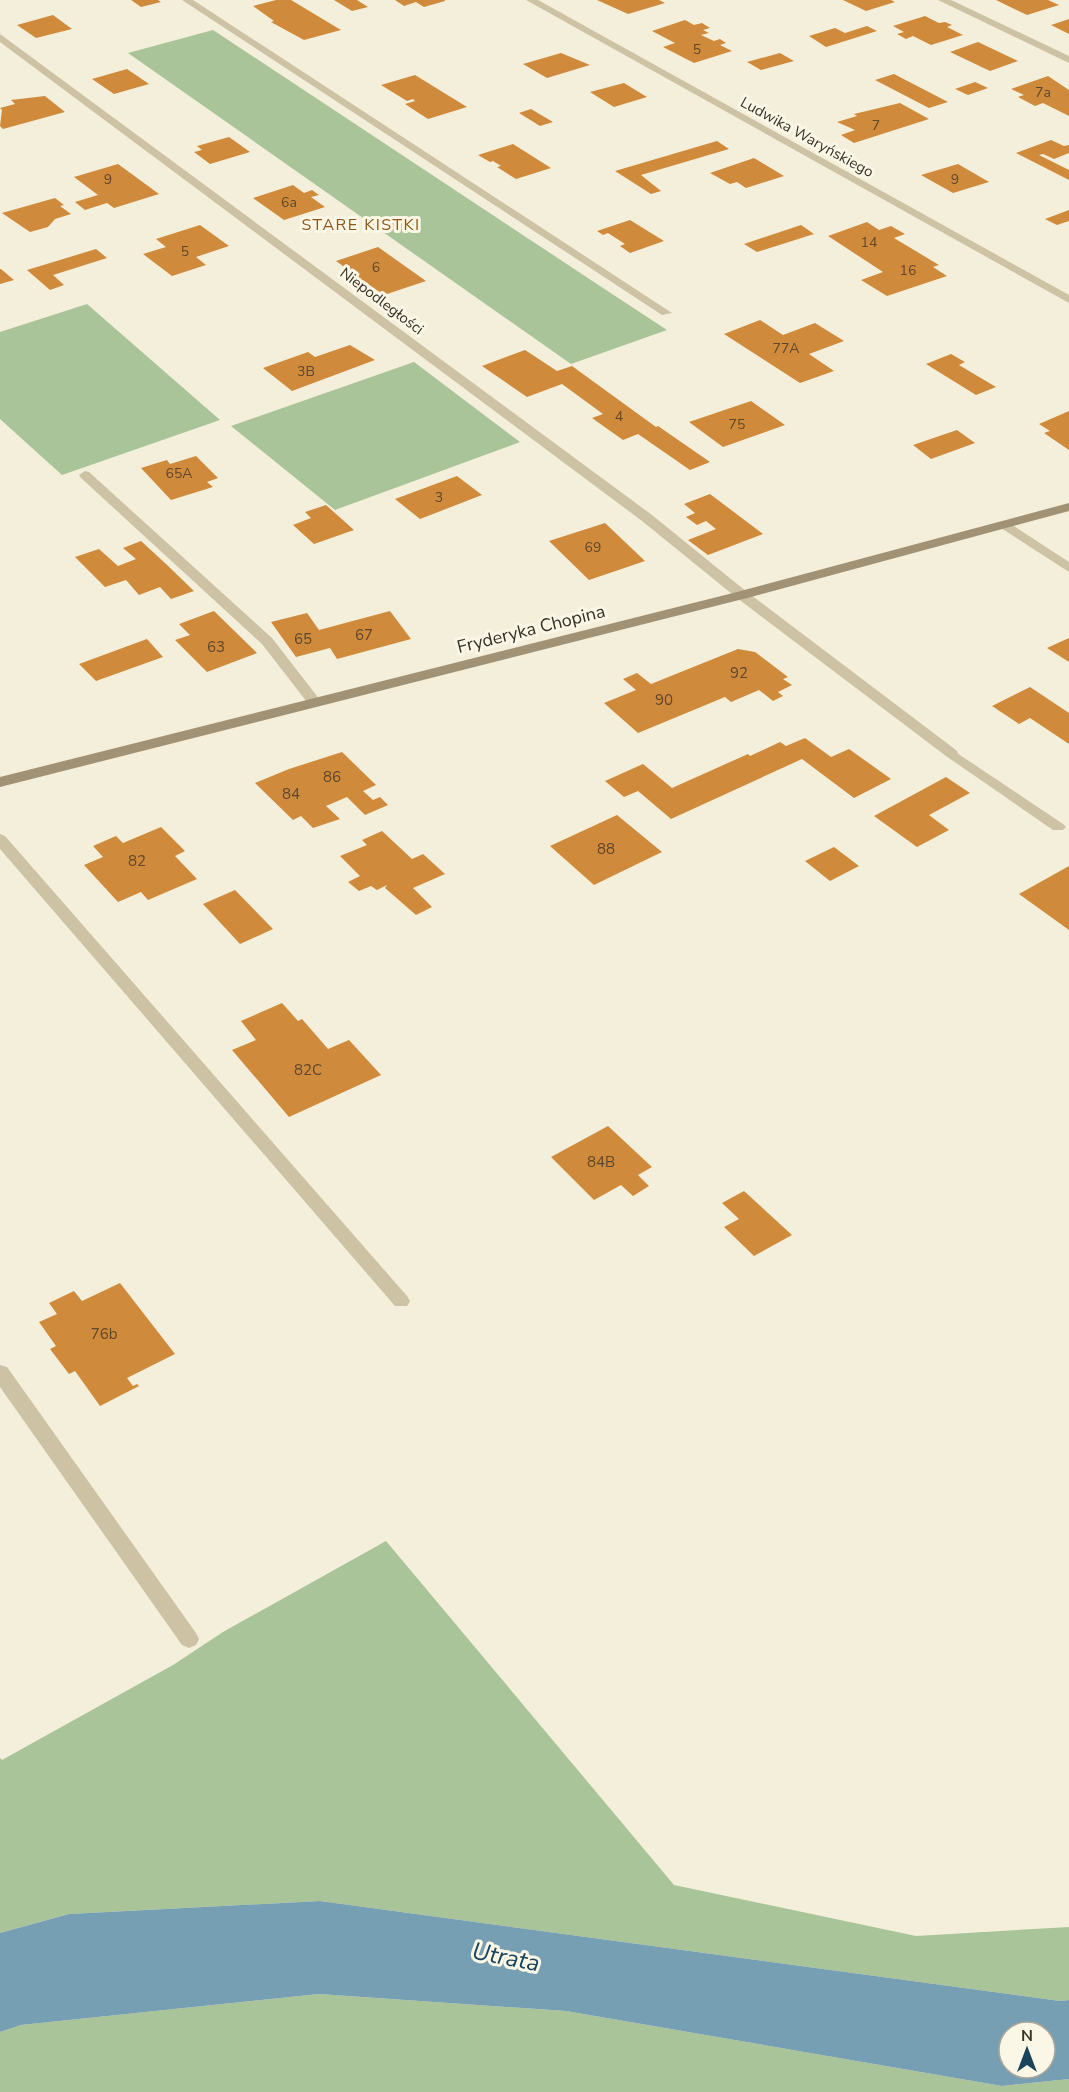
<svg xmlns="http://www.w3.org/2000/svg" width="1069" height="2092" viewBox="0 0 1069 2092" font-family="'Nunito Sans',sans-serif">
  <rect width="100%" height="100%" fill="#f4efda"/>
  <g fill="#a9c498">
    <polygon points="213,30 603,288 667,330 571,364 128,53"/>
    <polygon points="87,304 220,420 62,475 0,419 0,332"/>
    <polygon points="414,362 520,442 335,510 231,426"/>
    <polygon points="386,1541 674,1885 916,1936 1069,1927 1069,2000 1060,2001 320,1901 69,1914 0,1933 0,1758 2,1760 173,1665 223,1632"/>
    <polygon points="319,1994 566,2011 1002,2086 1069,2079 1069,2092 0,2092 0,2032 21,2025"/>
  </g>
  <path fill="#769fb3" fill-rule="evenodd" d="M320,1901L1060,2001L1069,2000V2079L1002,2086L566,2011L319,1994L21,2025L0,2032V1933L69,1914ZM1009,2032H1045V2068H1009Z"/>
  <g fill="#d08a3b">
    <polygon points="131,0 158,0 161,2 141,7"/>
    <polygon points="276,0 291,0 341,30 304,40 271,22 274,21 253,6"/>
    <polygon points="334,0 357,0 368,7 352,11"/>
    <polygon points="395,0 445,0 445,1 424,7 416,2 404,6"/>
    <polygon points="597,0 659,0 665,3 628,14"/>
    <polygon points="843,0 891,0 895,2 866,11"/>
    <polygon points="996,0 1048,0 1059,5 1027,15"/>
    <polygon points="53,15 72,29 36,38 17,25"/>
    <polygon points="925,16 939,23 945,22 952,25 947,27 963,35 931,45 913,36 906,39 897,34 904,32 893,26"/>
    <polygon points="1069,19 1069,34 1051,25"/>
    <polygon points="685,20 694,25 702,23 710,28 703,30 709,33 701,35 714,41 720,39 726,43 720,45 732,51 694,63 663,47 675,43 652,31"/>
    <polygon points="867,26 877,31 826,47 809,36 835,28 845,33"/>
    <polygon points="978,42 1018,61 990,71 950,52"/>
    <polygon points="561,53 590,65 547,78 523,64"/>
    <polygon points="780,53 794,61 761,70 747,62"/>
    <polygon points="127,69 149,84 114,94 92,79"/>
    <polygon points="894,74 948,102 929,108 875,80"/>
    <polygon points="415,75 467,107 428,119 405,104 415,101 413,99 407,101 381,85"/>
    <polygon points="1048,76 1069,90 1069,116 1043,103 1035,106 1018,97 1024,95 1011,89"/>
    <polygon points="975,82 988,88 968,95 955,89"/>
    <polygon points="624,83 647,97 614,107 590,92"/>
    <polygon points="45,96 65,112 3,129 0,126 2,110 0,108 15,104 11,100"/>
    <polygon points="900,103 929,119 854,143 841,135 855,130 837,122 857,116 854,114"/>
    <polygon points="531,109 553,122 540,126 519,113"/>
    <polygon points="229,137 250,152 210,164 194,152 202,150 197,146"/>
    <polygon points="1051,140 1064,146 1069,145 1069,153 1054,159 1043,154 1039,155 1069,170 1069,180 1016,153"/>
    <polygon points="717,141 729,149 641,175 661,191 651,194 615,171"/>
    <polygon points="513,144 551,168 516,179 497,167 501,166 493,161 490,162 478,155"/>
    <polygon points="754,158 784,176 746,188 737,182 730,184 710,173"/>
    <polygon points="118,164 159,194 114,208 107,203 85,210 75,202 98,195 74,177"/>
    <polygon points="958,164 989,182 953,193 921,175"/>
    <polygon points="293,185 304,193 312,190 319,195 311,197 325,207 284,220 253,198"/>
    <polygon points="55,198 64,205 60,206 71,214 55,219 48,227 30,232 2,213"/>
    <polygon points="1069,210 1069,221 1057,225 1045,219"/>
    <polygon points="630,220 664,241 630,253 620,246 625,244 608,233 603,235 597,231"/>
    <polygon points="867,222 879,230 891,226 905,234 894,238 939,265 933,267 947,276 887,296 861,280 883,272 828,236"/>
    <polygon points="200,225 229,246 196,257 206,265 172,276 143,254 166,247 156,239"/>
    <polygon points="801,225 814,234 757,252 744,244"/>
    <polygon points="378,247 426,281 384,295 362,280 356,282 347,276 354,274 336,261"/>
    <polygon points="96,249 107,258 53,275 64,285 50,290 27,270"/>
    <polygon points="0,269 1,269 14,280 0,284"/>
    <polygon points="760,320 783,335 815,323 844,341 809,354 834,371 800,383 724,334"/>
    <polygon points="350,345 375,360 292,391 263,368 308,352 315,357"/>
    <polygon points="525,350 557,371 572,366 656,427 658,426 710,462 690,470 638,434 623,440 592,418 603,414 562,384 527,397 482,366"/>
    <polygon points="951,354 965,362 959,365 996,387 976,395 926,364"/>
    <polygon points="751,401 785,425 723,447 689,422"/>
    <polygon points="1069,411 1069,450 1044,433 1050,431 1039,424"/>
    <polygon points="957,430 975,443 931,459 913,445"/>
    <polygon points="196,456 218,478 207,482 213,487 171,500 141,468 167,460 170,464"/>
    <polygon points="457,476 482,495 420,519 395,499"/>
    <polygon points="710,494 763,534 708,555 688,540 716,529 706,521 697,525 686,517 695,513 684,504"/>
    <polygon points="326,505 354,530 314,544 293,525 311,518 305,512"/>
    <polygon points="605,523 645,561 589,580 549,541"/>
    <polygon points="141,541 166,564 194,591 171,599 160,587 139,595 126,580 105,587 75,557 99,549 118,566 136,559 123,548"/>
    <polygon points="214,611 257,653 207,672 175,640 190,635 179,624"/>
    <polygon points="390,611 411,639 337,659 330,648 296,657 271,622 307,613 319,630"/>
    <polygon points="1069,638 1069,662 1047,648"/>
    <polygon points="147,639 163,657 96,681 79,664"/>
    <polygon points="738,649 755,652 788,677 783,679 792,685 778,692 783,696 773,701 759,690 731,702 725,697 638,733 604,703 636,690 623,679 637,673 651,684"/>
    <polygon points="1030,687 1069,713 1069,744 1030,718 1019,724 992,706"/>
    <polygon points="805,738 831,757 849,749 891,779 854,798 802,759 671,819 638,791 624,797 605,781 643,764 672,788 748,754 750,756 780,742 786,746"/>
    <polygon points="342,752 376,785 363,791 373,800 380,797 388,805 365,815 347,797 326,806 340,819 313,828 301,816 293,820 255,783 289,769"/>
    <polygon points="946,777 970,793 929,815 949,830 917,847 874,816"/>
    <polygon points="617,815 662,852 594,885 550,846"/>
    <polygon points="161,827 185,851 175,856 197,879 148,900 141,892 118,902 84,865 103,857 93,846 116,836 123,843"/>
    <polygon points="382,831 412,859 423,854 445,874 413,888 432,907 416,915 385,888 387,885 377,890 371,886 359,891 348,882 360,876 340,856 367,845 362,840"/>
    <polygon points="834,847 859,866 830,881 805,861"/>
    <polygon points="1069,866 1069,930 1019,894"/>
    <polygon points="235,890 273,929 240,944 203,904"/>
    <polygon points="282,1003 298,1021 302,1019 328,1049 349,1040 381,1075 289,1117 232,1050 256,1040 241,1021"/>
    <polygon points="608,1126 652,1167 638,1175 649,1186 633,1196 621,1185 594,1200 551,1157"/>
    <polygon points="744,1191 792,1235 754,1256 724,1227 739,1219 722,1203"/>
    <polygon points="120,1283 175,1354 127,1378 133,1386 137,1384 139,1386 100,1406 75,1371 69,1374 50,1349 56,1346 39,1322 57,1314 49,1303 74,1291 82,1301"/>
  </g>
  <g fill="none" stroke-linecap="round" stroke-linejoin="round">
    <g fill="#cdc2a4" fill-rule="evenodd">
      <polygon points="85,471 89,472 272,638 320,700 322,703 320,706 310,706 262,644 81,478 79,475"/>
      <polygon points="951,749 1063,824 1066,827 1063,830 1053,830 946,756 944,753"/>
      <polygon points="0,834 5,836 407,1296 410,1301 407,1306 395,1306 0,849"/>
    </g>
    <g fill="#cdc2a4" fill-rule="evenodd">
      <polygon points="182,0 193,0 672,313 662,315"/>
      <polygon points="526,0 538,0 1069,295 1069,303"/>
      <polygon points="938,0 951,0 1069,56 1069,63"/>
      <polygon points="0,34 652,515 747,592 956,750 958,753 956,756 946,756 737,598 642,521 0,42"/>
      <polygon points="1006,521 1069,562 1069,572 1001,528 1001,522"/>
      <polygon points="0,1365 7,1367 196,1633 199,1639 196,1645 189,1648 182,1645 0,1387"/>
    </g>
    <polygon fill="#a19276" fill-rule="evenodd" points="1069,503 1069,511 747,598 0,787 0,777 737,592"/>
  </g>
  <g text-anchor="middle" dominant-baseline="central" stroke-width="6" stroke-linejoin="round" paint-order="stroke">
    <g font-size="14" fill="#5e472c">
      <text x="697" y="49">5</text>
      <text x="1043" y="92">7a</text>
      <text x="876" y="125">7</text>
      <text x="108" y="179">9</text>
      <text x="955" y="179">9</text>
      <text x="289" y="202">6a</text>
      <text x="869" y="242">14</text>
      <text x="185" y="251">5</text>
      <text x="376" y="267">6</text>
      <text x="908" y="270">16</text>
      <text x="786" y="348">77A</text>
      <text x="306" y="371">3B</text>
      <text x="619" y="416">4</text>
      <text x="737" y="424">75</text>
      <text x="179" y="473">65A</text>
      <text x="439" y="497">3</text>
      <text x="593" y="547">69</text>
    </g>
    <g font-size="15" fill="#383127" stroke="#fbf7e6">
      <text transform="translate(807 137) rotate(29)">Ludwika Waryńskiego</text>
      <text transform="translate(382 301) rotate(37)">Niepodległości</text>
    </g>
    <g font-size="15" fill="#5e472c">
      <text x="364" y="635">67</text>
      <text x="303" y="639">65</text>
      <text x="216" y="647">63</text>
      <text x="739" y="673">92</text>
      <text x="664" y="700">90</text>
      <text x="332" y="777">86</text>
      <text x="291" y="794">84</text>
      <text x="606" y="849">88</text>
      <text x="137" y="861">82</text>
      <text x="308" y="1070">82C</text>
      <text x="601" y="1162">84B</text>
      <text x="104" y="1334">76b</text>
    </g>
    <g font-size="16" letter-spacing="1.5" fill="#8e5619" stroke="#fbf7e6">
      <text x="361" y="225">STARE KISTKI</text>
    </g>
    <g font-size="18" fill="#383127" stroke="#fbf7e6">
      <text transform="translate(531 629) rotate(-14)">Fryderyka Chopina</text>
    </g>
    <g font-size="24" font-style="italic" fill="#18455d" stroke="#fbf7e6">
      <text transform="translate(506 1957) rotate(11)">Utrata</text>
    </g>
  </g>
  <g transform="translate(1027 2050)"><circle r="28" fill="#fbf7e6" stroke="#ada89a" stroke-width="1.5"/>
  <path d="M0-4.5L10 22L0 15L-10 22Z" fill="#18455d"/>
  <text y="-9" font-size="16" font-weight="bold" text-anchor="middle" fill="#383127">N</text>
  </g>
</svg>
